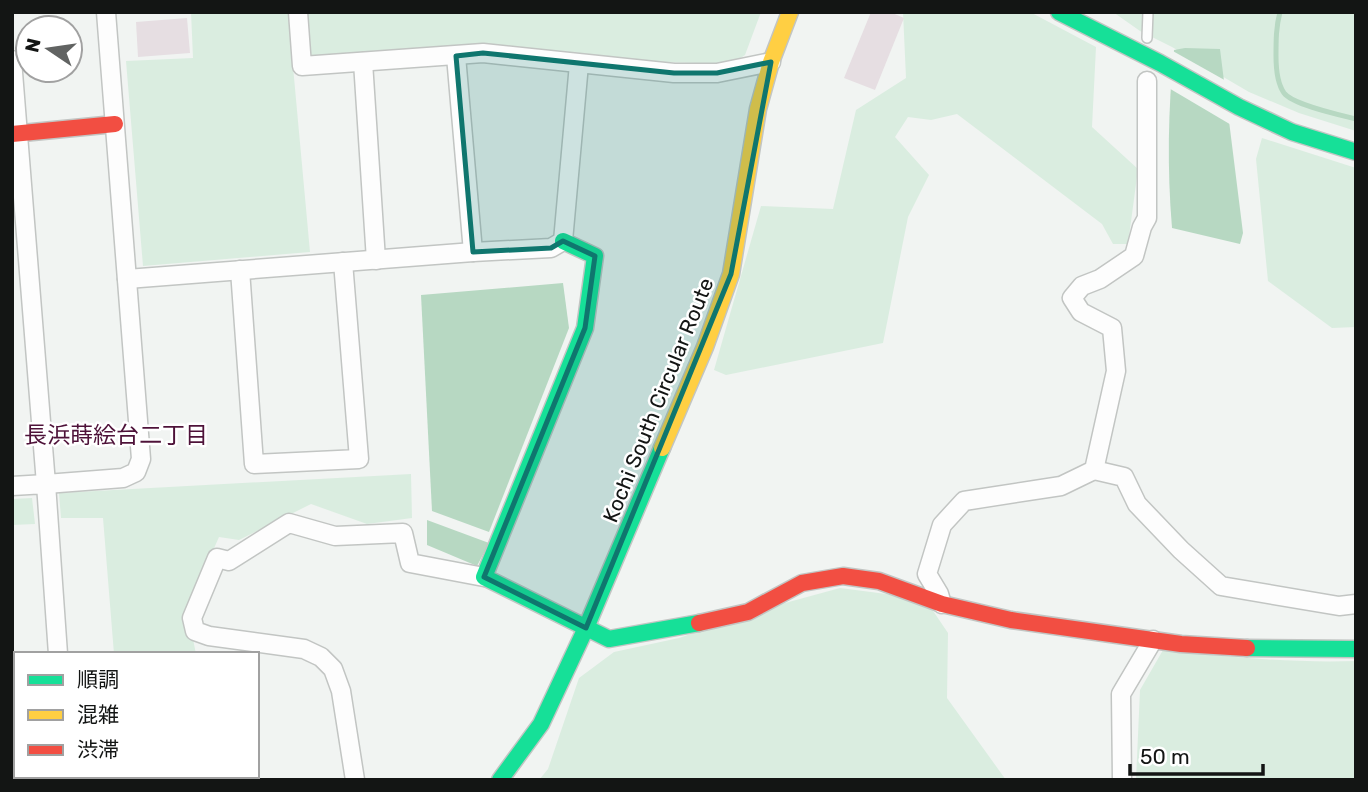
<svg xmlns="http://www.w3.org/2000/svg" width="1368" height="792" viewBox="0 0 1368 792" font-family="Rubik,'Noto Sans JP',sans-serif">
  <rect width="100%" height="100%" fill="#f1f4f2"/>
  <g fill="#daede0">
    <polygon points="191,12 288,12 310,252 143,266 126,61 193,58"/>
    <polygon points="305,12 761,12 745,55 732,64 660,62 487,46 309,57"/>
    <polygon points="903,12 1030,12 1096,47 1092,127 1138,169 1128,244 1113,244 1102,224 957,114 931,120 908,117 895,137 929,175 908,217 883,343 726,375 714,370 761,206 833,209 856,110 906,78"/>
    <polygon points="1113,12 1356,12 1356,131 1299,113 1249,92 1172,47 1140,31"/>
    <polygon points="1262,138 1356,168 1356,327 1332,328 1268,281 1256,159"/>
    <polygon points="411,474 412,518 367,524 311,504 239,540 219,537 187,609 196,654 114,654 103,518 61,518 59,493"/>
    <polygon points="32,498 35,524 12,525 12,499"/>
    <polygon points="840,588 925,599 948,633 947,698 1006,780 539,780 548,769 579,678 614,652 679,638 763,609"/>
    <path d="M1163,650C1228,657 1290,663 1356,661V780H1136L1140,690Z"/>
  </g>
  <g fill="#b7d8c2">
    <path d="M1185,48L1220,49L1243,233L1240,244L1172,228C1167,169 1168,109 1174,50Z"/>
    <polygon points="563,283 569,328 489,532 432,511 421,295"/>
    <polygon points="427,520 489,543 477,566 427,545"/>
  </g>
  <polygon fill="#f1f4f2" points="1171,50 1228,82 1233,126 1167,87"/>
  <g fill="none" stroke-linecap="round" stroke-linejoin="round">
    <path stroke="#b7d8c2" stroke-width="5" d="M1280,12C1276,27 1276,40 1276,56C1276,68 1277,83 1284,93C1293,105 1340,115 1356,119"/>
  </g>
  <g fill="#e6dee2">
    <polygon points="871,12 890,12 904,18 875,90 844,78"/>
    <polygon points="187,18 190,53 138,57 136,22"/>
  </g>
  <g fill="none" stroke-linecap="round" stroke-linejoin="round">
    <g stroke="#c2c5c3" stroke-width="12">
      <polyline id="lane" points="1147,38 1148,12"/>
    </g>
    <g stroke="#c2c5c3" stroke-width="21">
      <g id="street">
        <polyline points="298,12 302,66 483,53 674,73 717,73 771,62"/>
        <polyline points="456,56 473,252"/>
        <polyline points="12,60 46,484 123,478 136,472 141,459 106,12"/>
        <polyline points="363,62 376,260"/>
        <polyline points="240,270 254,464 359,459 343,262"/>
        <polyline points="127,279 473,252 551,248 563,241 579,64"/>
        <polyline points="1094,470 1124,477 1137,504 1181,550 1221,586 1339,606 1356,604"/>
        <polyline points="12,486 46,484 58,654"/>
        <polyline points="942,604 939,594 927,574 942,525 964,501 1061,486 1094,470 1116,371 1112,328 1081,312 1072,298 1082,286 1100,279 1134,256 1142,227 1147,218 1147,81"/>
        <polyline points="67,776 67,780"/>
        <polyline points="355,780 341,691 333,669 321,657 304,649 209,636 195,631 192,618 217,558 229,561 289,523 335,536 403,533 410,563 484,577"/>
        <polyline points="1122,780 1121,694 1153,640"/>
      </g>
    </g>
    <g stroke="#c2c5c3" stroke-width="19">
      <g id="fast">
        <polyline points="1059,12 1160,63 1239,107 1292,132 1356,152"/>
        <polyline points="563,241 595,256 585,328 484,577 609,639 699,623"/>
        <polyline points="1247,648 1356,649"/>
        <polyline points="500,780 541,724 586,628 662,448"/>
      </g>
    </g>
    <g stroke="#c2c5c3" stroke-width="19">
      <polyline id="slow" points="662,448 705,347 731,274 758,109 771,62 790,12"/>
    </g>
    <g stroke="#c2c5c3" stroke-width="19">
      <g id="jam">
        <polyline points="12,134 115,124"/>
        <polyline points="699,623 748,612 802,583 843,576 879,581 942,604 1011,620 1181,644 1247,648"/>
      </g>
    </g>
    <use href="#lane" stroke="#fdfdfd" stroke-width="9"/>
    <use href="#street" stroke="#fdfdfd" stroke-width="18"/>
    <use href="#fast" stroke="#16e098" stroke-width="16"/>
    <use href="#slow" stroke="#ffcf43" stroke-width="16"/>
    <use href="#jam" stroke="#f24e42" stroke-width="16"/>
  </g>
  <path fill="#0f766e" fill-opacity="0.2" stroke="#0f766e" stroke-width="5" stroke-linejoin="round" d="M483,53L674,73H717L771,62L731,274L586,628L484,577L585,328L595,256L563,241L551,248L473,252L456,56Z"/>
  <g text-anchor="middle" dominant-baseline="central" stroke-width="5" stroke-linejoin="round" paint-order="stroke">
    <g font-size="21" fill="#131514" stroke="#fff">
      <text transform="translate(658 400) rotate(-68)">Kochi South Circular Route</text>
    </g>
    <g font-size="23" fill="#4e1239" stroke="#fff">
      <text x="116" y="435">長浜蒔絵台二丁目</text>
    </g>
  </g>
  <rect width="1368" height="792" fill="none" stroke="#131514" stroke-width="28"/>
  <rect x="14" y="652" width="245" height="126" fill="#ffffff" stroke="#a1a1a1" stroke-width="2"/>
  <rect x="28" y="675" width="35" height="10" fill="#16e098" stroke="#a1a1a1" stroke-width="2"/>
  <text x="77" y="687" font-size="21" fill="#131514">順調</text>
  <rect x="28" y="710" width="35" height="10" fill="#ffcf43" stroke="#a1a1a1" stroke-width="2"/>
  <text x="77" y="722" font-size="21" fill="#131514">混雑</text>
  <rect x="28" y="745" width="35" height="10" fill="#f24e42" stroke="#a1a1a1" stroke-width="2"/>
  <text x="77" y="757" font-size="21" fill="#131514">渋滞</text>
  <g transform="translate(49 49) rotate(283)"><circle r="33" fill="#ffffff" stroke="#a1a1a1" stroke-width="2"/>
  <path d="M0-5L12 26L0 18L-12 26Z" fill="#616362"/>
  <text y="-10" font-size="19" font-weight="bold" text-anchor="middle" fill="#131514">N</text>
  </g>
  <path d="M1130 764v10h133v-10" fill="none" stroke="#131514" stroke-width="3.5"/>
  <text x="1140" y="764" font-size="21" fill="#131514" stroke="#ffffff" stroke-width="5" paint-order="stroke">50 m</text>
</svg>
